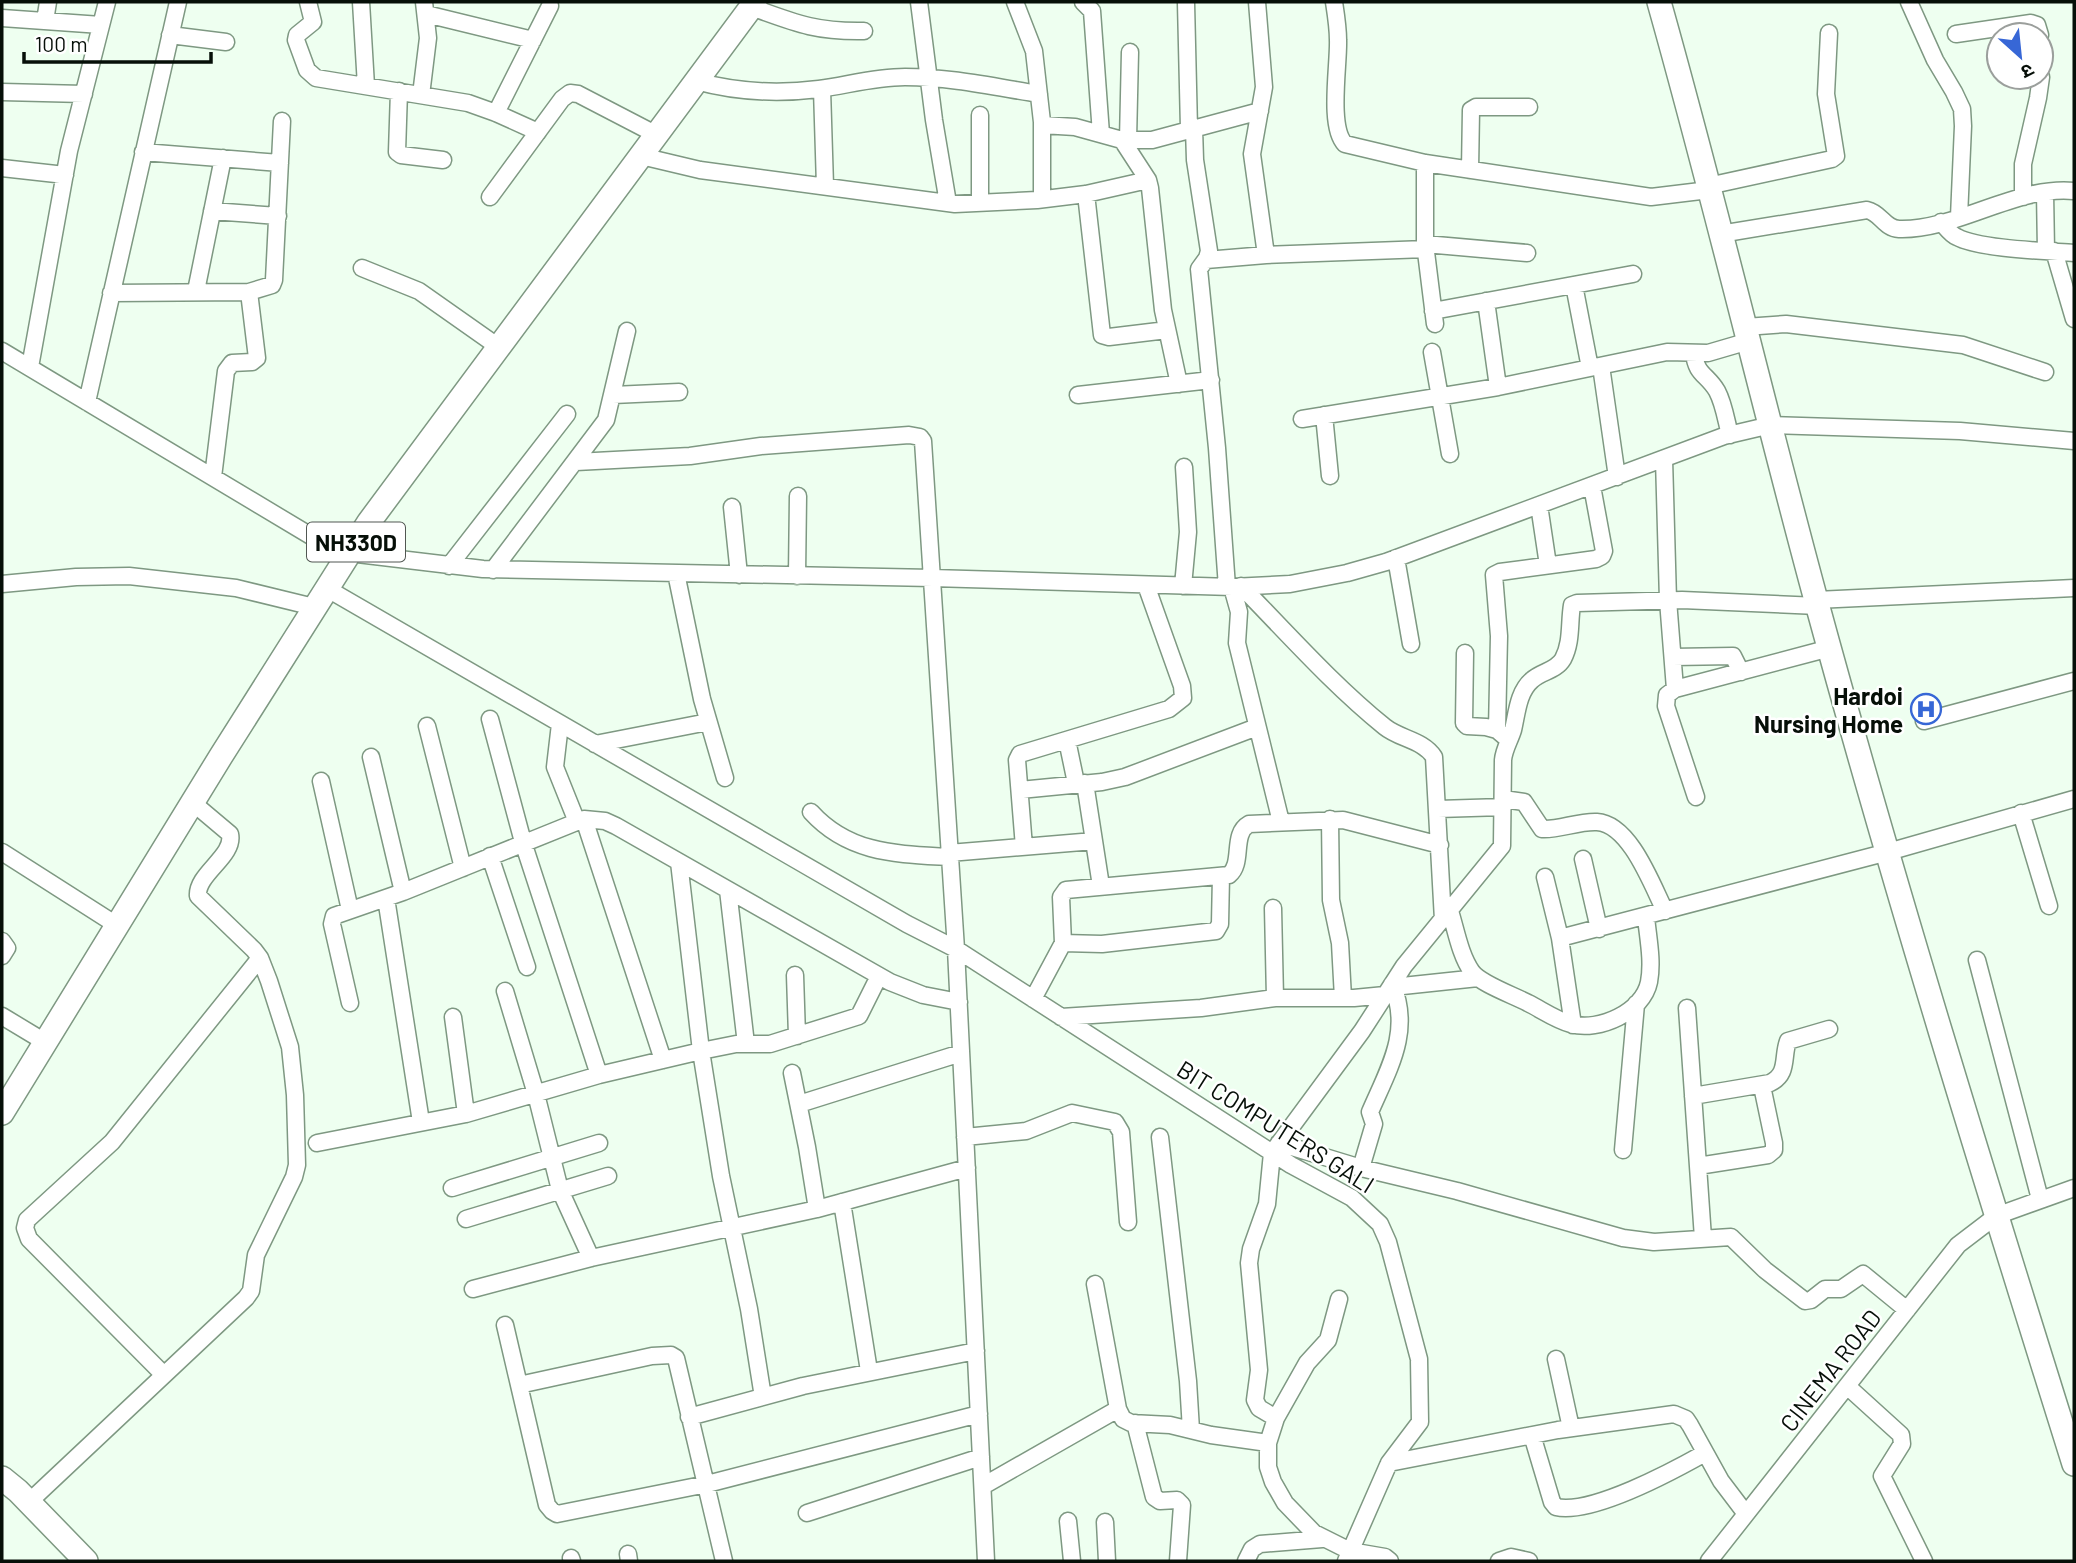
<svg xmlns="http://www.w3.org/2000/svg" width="2076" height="1563" font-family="Barlow,'Noto Sans Devanagari',sans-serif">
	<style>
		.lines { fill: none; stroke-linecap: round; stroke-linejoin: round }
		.minor-casing { stroke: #7e9882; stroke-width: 19 }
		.highway-casing { stroke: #7e9882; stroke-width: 26 }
		.minor { stroke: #fff; stroke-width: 16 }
		.highway { stroke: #fff; stroke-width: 23 }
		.labels { text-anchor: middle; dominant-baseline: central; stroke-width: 5; stroke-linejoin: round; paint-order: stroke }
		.shield { fill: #fff; stroke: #515752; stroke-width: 2 }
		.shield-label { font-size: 23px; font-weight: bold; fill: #060f08 }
		.poi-label { font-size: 24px; font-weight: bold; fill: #060f08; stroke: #fff; text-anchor: end }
		.street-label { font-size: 24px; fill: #060f08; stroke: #fff }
	</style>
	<rect width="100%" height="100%" fill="#eefff0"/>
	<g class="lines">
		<g class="minor-casing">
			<path id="minor" d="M308 2 313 22 297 35 296 40 307 70 316 78 468 103 496 113 538 132
				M361 2 366 86
				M919 2 934 120 948 203
				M1015 2 1034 51 1042 122V199
				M1083 2 1092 11 1101 134
				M1257 2 1264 87 1252 154 1266 255
				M1334 2C1336 15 1338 27 1338 40 1339 64 1328 127 1345 144L1425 163 1651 197 1709 190
				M1909 2 1935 60 1954 92 1962 109 1963 126 1959 217
				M1186 3 1189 129
				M751 7C795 23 816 32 864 31
				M426 14 533 40
				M2 18 101 25
				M45 21 48 2
				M1956 34 2031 23 2037 25 2040 35
				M170 35 226 42
				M696 81C736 92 778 94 819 89 848 85 875 77 905 77 950 77 995 87 1039 94
				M822 89 825 186
				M399 91 397 152 401 155 443 160
				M2 92 84 94
				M421 95 428 38 424 2
				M496 113 550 6
				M980 115V202
				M1042 125 1075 127 1122 140H1152L1260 111
				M1194 128 1195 160 1209 251 1207 258 1199 269 1217 448 1227 587
				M1122 140 1148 180 1150 188 1163 310 1179 384
				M1128 140 1130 52
				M143 152 280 163
				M641 156 700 170 955 204 1037 200 1086 194 1148 180
				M1425 163V244L1435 324
				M2 168 65 175
				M1470 170 1471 110 1476 107H1529
				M1708 186 1832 159 1836 156 1826 94 1829 33
				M2045 192 2046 251
				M1086 194 1102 335 1109 337 1167 330
				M490 197 562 99 570 93 578 94 657 135
				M2023 197V164L2038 98 2041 77
				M212 211 278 216
				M1941 222C1946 227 1950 234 1957 237 1979 249 2047 251 2074 253
				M1720 234 1867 210C1881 213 1884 228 1899 229 1955 231 2017 185 2074 191
				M1425 244 1527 253
				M2054 251 2074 319
				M1206 260 1266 255 1426 249
				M362 268 419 291 500 348
				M1574 285 1590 368
				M196 291 223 158
				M111 293 249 292 272 285 274 280 282 121
				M1486 301 1498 387
				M1433 311 1633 274
				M1745 327 1786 324 1963 345 2045 372
				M2 351 346 557
				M1432 352 1450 454
				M1694 353C1696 375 1707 374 1717 391 1724 404 1726 420 1730 435
				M1601 366 1617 477
				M30 367 69 151 107 2
				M613 395 679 392
				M1078 395 1211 380
				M87 402 178 2
				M1324 415 1330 476
				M1302 419 1498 387 1667 352 1708 353 1749 341
				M1664 459 1668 600 1675 689
				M576 462 690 456 761 446 909 435 920 437 923 441 956 949 986 1561
				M213 477 226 371 232 363 252 362 257 358 249 292
				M1539 505 1548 565
				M732 507 739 575
				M349 553 483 569 932 578 1232 587 1290 584 1347 573 1386 562 1724 436 1771 425 1960 431 2074 441
				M1396 558 1411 644
				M449 566 567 414
				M493 570 606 420 627 331
				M676 573 702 699 725 778
				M797 576 798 496
				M2 584 76 577 129 576 236 588 314 607
				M1183 586 1188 532 1184 467
				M1241 586C1288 634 1333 685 1385 727 1400 739 1423 740 1434 757L1443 920
				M1232 587 1239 612 1237 643 1281 822
				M326 588 907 924 956 949 1291 1165 1352 1198 1380 1224 1388 1242 1419 1359 1420 1422 1389 1463 1346 1561
				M1816 600 2074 588
				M1465 653 1464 723 1467 726 1486 727 1497 730 1504 736
				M1673 657 1733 656 1741 672
				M490 719 523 842 599 1075
				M1924 721 2074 681
				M560 724 555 767 577 822
				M427 726 463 868
				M1497 730 1499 636 1494 575 1500 572 1596 559 1602 556 1604 551 1592 486
				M1067 740 1076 783
				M595 744 708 722
				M371 757 403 892
				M321 781 350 910
				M1085 783 1101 886
				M1020 790 1102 782 1125 777 1257 727
				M1696 797 1666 706 1667 695 1675 689 1830 648
				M1503 799 1524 802 1542 829C1560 830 1578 821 1597 822 1630 824 1652 885 1665 911
				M1438 809 1503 807
				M811 812C849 854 897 854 949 857
				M2021 813 2049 906
				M584 819 663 1060
				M1330 819 1331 900 1340 943 1343 998
				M1024 847 1017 760 1020 754 1169 709 1183 698 1182 686 1146 585
				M2 852 118 926
				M949 853 1094 841
				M490 856 527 967
				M1583 859 1599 929
				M679 862 701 1051 721 1176 749 1309 763 1397
				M1545 877 1560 938 1573 1025
				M728 890 746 1044
				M386 898 421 1122
				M1273 908 1275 998
				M1450 911C1456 930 1460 955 1472 972 1481 984 1513 995 1528 1003 1542 1010 1556 1020 1571 1024 1599 1032 1643 1012 1649 982 1653 961 1648 938 1646 917
				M1560 938 1888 852 2074 799
				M2 941 7 948 2 956
				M1063 943 1102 944 1216 931 1220 924 1221 876
				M1977 960 2040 1199
				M795 975 797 1036
				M1393 987 1478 978
				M505 991 536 1094 560 1190 591 1258
				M1033 999 1063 943 1061 897 1066 890 1229 875C1244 863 1231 834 1249 824L1343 820 1440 845
				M350 1003 332 924 334 916 403 892 584 819 605 821 616 826 890 982 923 995 959 1002
				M1687 1008 1703 1238
				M2 1016 45 1042
				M453 1017 466 1114
				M1061 1017 1201 1008 1275 998H1354L1385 995
				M792 1073 807 1147 817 1209
				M1693 1096 1770 1083C1789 1074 1782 1057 1788 1041L1829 1029
				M799 1104 961 1053
				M965 1137 1026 1131 1072 1113 1115 1122 1121 1132 1128 1222
				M1160 1137 1188 1381 1191 1430
				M317 1143 466 1114 599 1075 701 1051 736 1044H770L859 1016 879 976
				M1279 1143 1361 1168 1457 1191 1623 1238 1654 1242 1731 1237 1765 1270 1805 1301 1811 1300 1825 1289H1841L1863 1274 1907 1310
				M1623 1150 1636 1004
				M1698 1166 1768 1155 1774 1150V1143L1762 1086
				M1361 1168 1374 1124 1370 1112C1389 1068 1412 1031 1392 984
				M452 1188 599 1143
				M842 1202 869 1371
				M466 1219 608 1176
				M1095 1284 1118 1409 1123 1419 1131 1423 1170 1425 1211 1435 1268 1443
				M473 1289 591 1258 817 1209 967 1168
				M1339 1299 1328 1340 1307 1363 1276 1418 1268 1443V1467L1273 1482 1285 1503 1314 1533 1350 1551 1385 1557 1390 1561
				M505 1325 547 1505 552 1511 557 1514 707 1484 979 1414
				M1556 1359 1571 1428
				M164 1375 29 1239 25 1228 27 1220 112 1142 260 958
				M519 1385 652 1356 671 1355 676 1358 724 1561
				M1847 1386 1901 1435 1902 1444 1882 1476 1924 1561
				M689 1417 803 1386 976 1351
				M1276 1418 1259 1408 1255 1400 1259 1370 1249 1263 1251 1249 1267 1204 1272 1153 1362 1031 1404 966 1502 846 1503 760C1504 749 1510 740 1513 730 1517 713 1518 692 1532 680 1542 671 1556 671 1563 659 1572 642 1569 623 1572 605L1577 603 1682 600 1818 606
				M1135 1423 1154 1497 1160 1501 1177 1500 1182 1505 1178 1561
				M1532 1435 1552 1502 1556 1507C1591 1515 1673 1471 1705 1453
				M1389 1463 1558 1430 1674 1414 1686 1419 1690 1425 1721 1481 1746 1514
				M983 1486 1118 1409
				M29 1502 246 1298 251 1291 256 1255 294 1177 297 1165 295 1095 290 1047 269 981 260 958 254 950 198 896C196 874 235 856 230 834L192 802
				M807 1513 981 1457
				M1068 1521 1072 1561
				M1105 1522 1107 1561
				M628 1554 629 1561
				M571 1558 572 1561
				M1246 1561 1252 1549 1260 1544 1322 1539
				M1499 1561 1511 1557 1529 1561
				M1709 1561 1958 1245 1996 1216 2074 1188"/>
		</g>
		<g class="highway-casing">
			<path id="highway" d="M1659 2C1715 200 1762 401 1816 600 1895 890 1984 1177 2074 1464
				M2 1113 221 756 369 522 755 2
				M2 1478 18 1491 86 1561"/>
		</g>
		<use href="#minor" class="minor"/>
		<use href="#highway" class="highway"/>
	</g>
	<defs>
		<g id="hospital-ring" transform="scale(1.575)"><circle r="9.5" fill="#fff" stroke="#3767d6" stroke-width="1.5"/><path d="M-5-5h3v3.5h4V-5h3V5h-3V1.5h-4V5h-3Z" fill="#3767d6"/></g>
	</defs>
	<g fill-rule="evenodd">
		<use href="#hospital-ring" x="1926" y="709"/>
	</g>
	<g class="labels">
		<rect class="shield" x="307" y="522.5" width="98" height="39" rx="5"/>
		<g class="shield-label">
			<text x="356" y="542">NH330D</text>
		</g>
		<g class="poi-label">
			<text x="1903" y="695">Hardoi<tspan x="1903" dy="28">Nursing Home</tspan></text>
		</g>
		<g class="street-label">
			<text transform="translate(1276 1126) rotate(32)">BIT COMPUTERS GALI</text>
			<text transform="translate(1830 1370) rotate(-52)">CINEMA ROAD</text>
		</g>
	</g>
	<rect width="2076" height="1563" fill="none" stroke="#060f08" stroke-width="7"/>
	<g transform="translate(2020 56) rotate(153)"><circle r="33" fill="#ffffff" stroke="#9b9f9c" stroke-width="2"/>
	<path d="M0-5L12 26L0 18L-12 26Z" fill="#3767d6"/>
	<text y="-10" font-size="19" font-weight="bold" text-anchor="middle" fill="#060f08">उ</text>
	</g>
	<path d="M24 52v10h187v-10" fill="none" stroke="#060f08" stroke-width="3.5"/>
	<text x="35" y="52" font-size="21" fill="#060f08" stroke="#ffffff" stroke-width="5" paint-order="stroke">100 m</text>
</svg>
